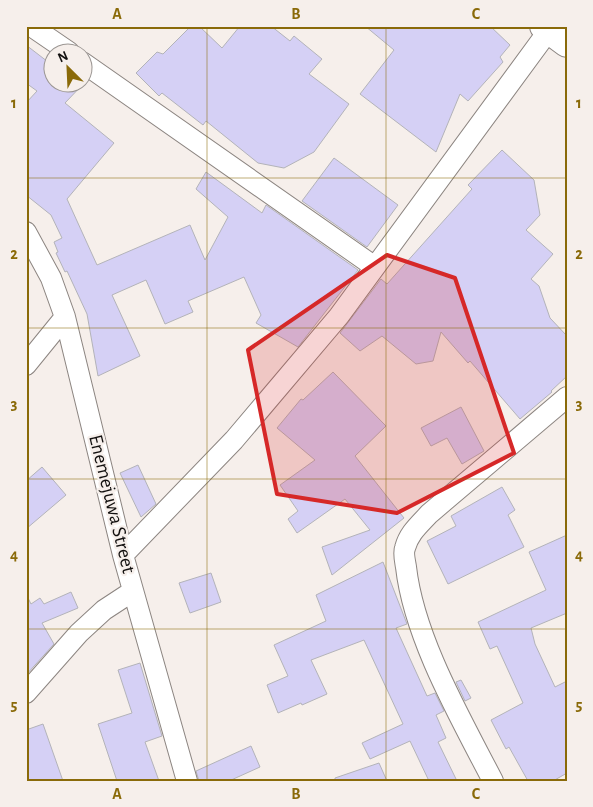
<svg xmlns="http://www.w3.org/2000/svg" width="593" height="807" font-family="'Alegreya Sans',sans-serif">
	<style>
		.building { fill: #d5d0f5; stroke: #b3b3b9 }
		.lines { fill: none; stroke-linecap: round; stroke-linejoin: round }
		.street-casing { stroke: #8c8581; stroke-width: 22 }
		.secondary-casing { stroke: #8c8581; stroke-width: 30 }
		.street { stroke: #fff; stroke-width: 20 }
		.secondary { stroke: #fff; stroke-width: 28 }
		.marked { fill: #d62828; fill-opacity: 0.2; stroke: #d62828; stroke-width: 4; stroke-linejoin: round }
		.grid { fill: none; stroke: #8a6a09; stroke-width: 1; stroke-opacity: 0.55 }
		.labels { text-anchor: middle; dominant-baseline: central; stroke-width: 4.5; stroke-linejoin: round; paint-order: stroke }
		.street-label { font-size: 20px; fill: #12100f; stroke: #f6efeb }
		.neatline { fill: none; stroke: #8a6a09; stroke-width: 2 }
		.grid-label { font-size: 16px; text-anchor: middle; font-weight: bold; fill: #8a6a09 }
	</style>
	<rect width="100%" height="100%" fill="#f6efeb"/>
	<path class="building" d="M191 26H199L222 48 240 26H271L290 41 294 36 322 59 309 74 349 104 314 152 284 168 258 163 206 121 203 125 162 93 159 96 136 73 157 52 163 54Z
		M365 26H490L510 45 500 57 503 62 468 101 460 94 436 152 360 94 394 50Z
		M26 45 52 65V82H85L65 103 114 143 67 199 97 265 190 225 205 260 228 217 196 189 206 172 262 213 266 205 358 270 298 347 256 323 261 315 244 277 188 301 193 312 165 324 146 280 112 295 140 356 98 376 87 314 67 271 65 272 56 253 58 252 54 242 62 238 51 215 26 195V103L37 91 26 83Z
		M502 150 534 180 540 215 526 230 553 254 531 279 539 286 550 318 567 336V376L551 391 552 392 520 419 470 361 468 363 441 332 433 361 416 364 382 336 360 351 340 333 381 279 387 284 472 189 468 185Z
		M334 158 398 205 367 247 302 201Z
		M333 372 386 426 355 456 404 518 332 575 322 547 370 530 345 499 297 533 288 519 298 511 280 485 315 460 277 428 301 399 303 400Z
		M461 407 484 451 462 464 447 438 431 446 421 428Z
		M138 465 156 504 141 517 120 473Z
		M42 467 66 495 26 529V481Z
		M502 487 515 510 508 515 524 547 448 584 427 541 456 526 451 516Z
		M567 535V613L531 628 535 644 555 687 567 681V773L553 781H528L509 747 506 749 491 720 523 703 497 646 490 649 478 622 546 590 529 552Z
		M383 562 407 624 396 628 427 696 435 693 444 711 436 715 446 738 438 742 457 781H429L410 741 370 759 362 743 403 724 364 640 311 660 327 694 302 705 301 703 278 713 267 685 288 676 274 645 326 621 316 595Z
		M211 573 221 602 190 613 179 583Z
		M71 592 78 608 42 623 54 644 26 675V594L31 604 40 598 44 604Z
		M140 663 162 736 145 742 159 781H117L98 724 132 713 118 670Z
		M461 680 471 698 465 701 456 682Z
		M43 724 63 781H26V730Z
		M251 746 260 767 229 781H199L196 771Z
		M379 763 387 781H335V778Z"/>
	<g class="lines">
		<g class="street-casing">
			<path id="street" d="M31 26 69 52
				M82 62 375 267
				M26 232 51 278 65 317 123 555 187 781
				M26 365 65 317
				M123 555 234 440 339 316 549 30
				M26 693 79 633 104 610 133 591
				M493 781C460 717 414 638 406 567 405 561 403 553 405 548 409 533 419 525 429 514L567 397"/>
		</g>
		<g class="secondary-casing">
			<path id="secondary" d="M544 26 567 43"/>
		</g>
		<use href="#street" class="street"/>
		<use href="#secondary" class="secondary"/>
	</g>
	<path class="marked" d="M387 255 455 278 514 453 397 513 277 494 248 350Z"/>
	<path class="grid" d="M207 26V781M386 26V781M26 178H567M26 328H567M26 479H567M26 629H567"/>
	<g class="labels">
		<g class="street-label">
			<text transform="translate(112 504) rotate(76)">Enemejuwa Street</text>
		</g>
	</g>
	<rect width="593" height="807" fill="none" stroke="#f6efeb" stroke-width="55"/>
	<g transform="translate(68 68) rotate(336)"><circle r="24" fill="#f6efeb" stroke="#9b9693"/>
	<path d="M0-4L9 19L0 12L-9 19Z" fill="#8a6a09"/>
	<text y="-8" font-size="14" font-weight="bold" text-anchor="middle" fill="#12100f">N</text>
	</g>
	<rect x="28" y="28" width="538" height="752" class="neatline"/>
	<g class="grid-label">
		<text x="117" y="19">A</text>
		<text x="296" y="19">B</text>
		<text x="476" y="19">C</text>
		<text x="14" y="108">1</text>
		<text x="579" y="108">1</text>
		<text x="14" y="259">2</text>
		<text x="579" y="259">2</text>
		<text x="14" y="409">3</text>
		<text x="579" y="409">3</text>
		<text x="14" y="560">4</text>
		<text x="579" y="560">4</text>
		<text x="14" y="710">5</text>
		<text x="579" y="710">5</text>
		<text x="117" y="799">A</text>
		<text x="296" y="799">B</text>
		<text x="476" y="799">C</text>
	</g>
</svg>
